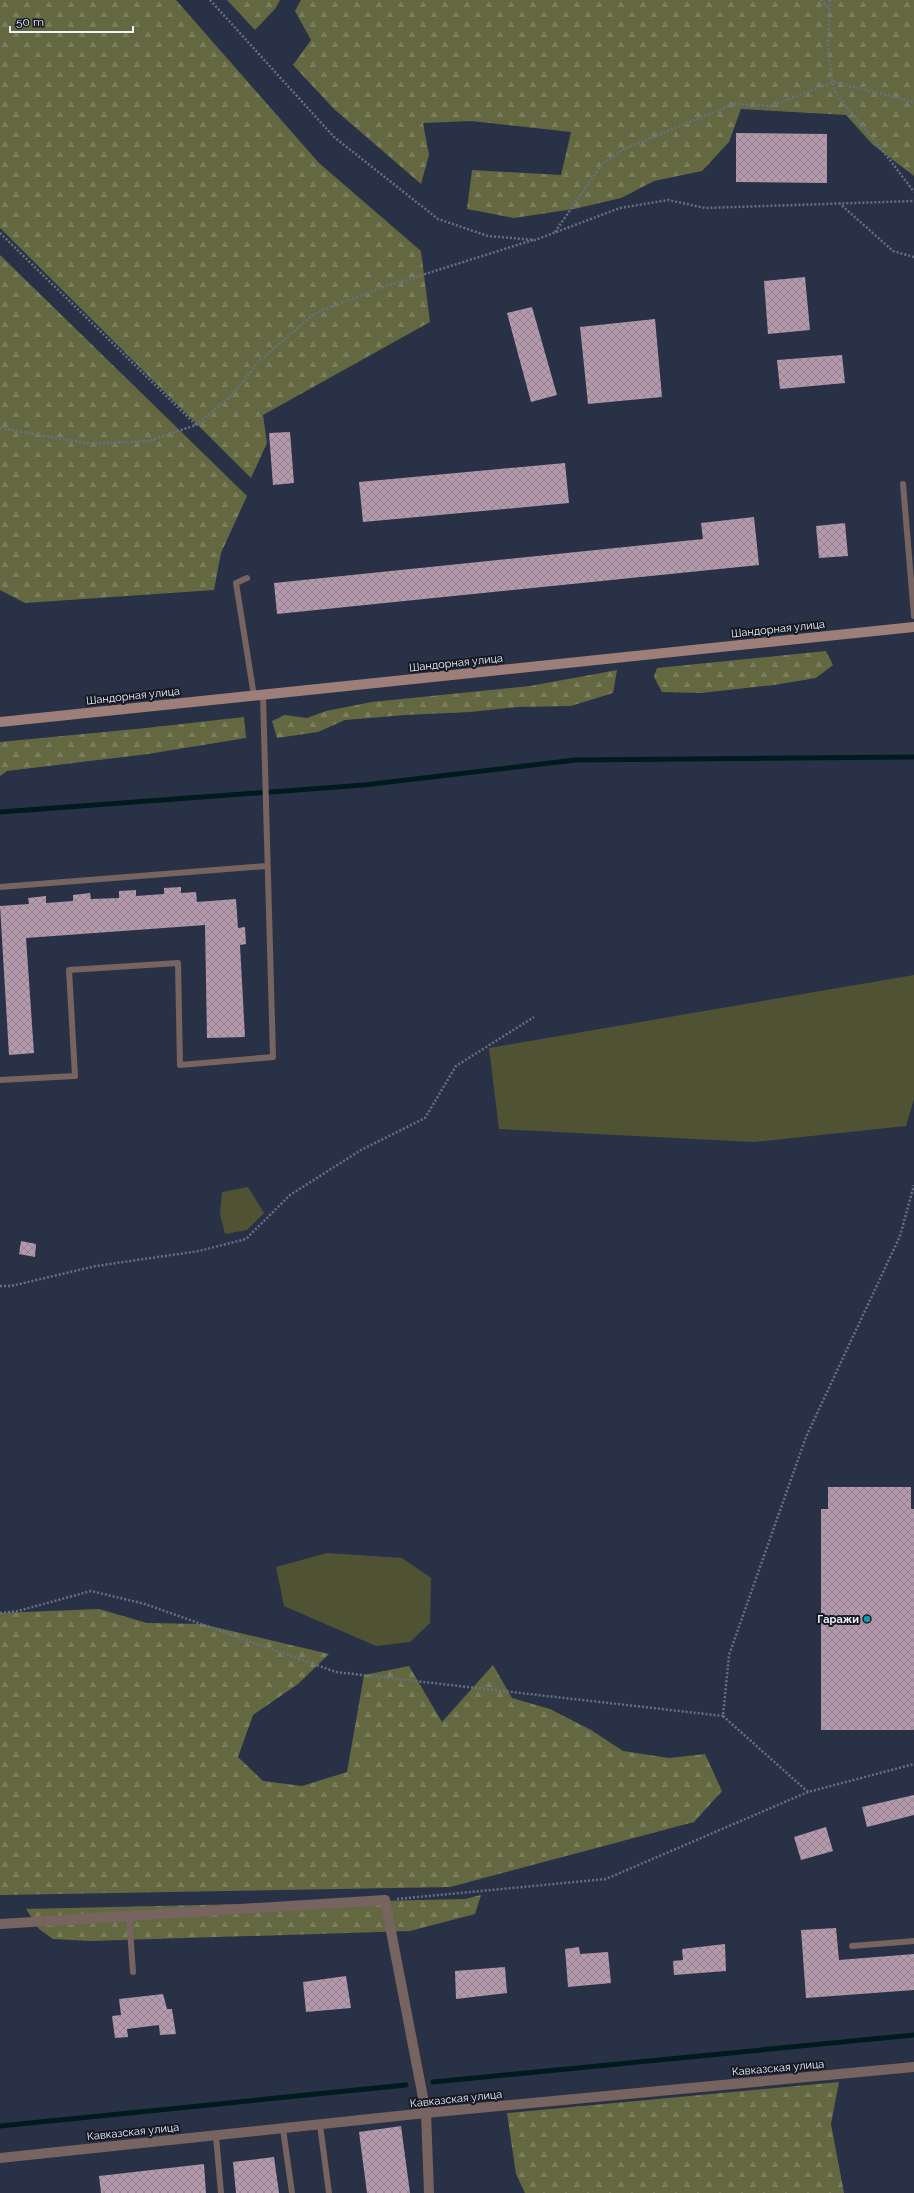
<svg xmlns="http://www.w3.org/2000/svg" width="914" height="2193" font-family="Raleway,sans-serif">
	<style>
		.grass { fill: #505333 }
		.forest { fill: url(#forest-firs) }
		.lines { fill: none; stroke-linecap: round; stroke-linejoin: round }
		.stream { stroke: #001b1d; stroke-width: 5 }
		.building { fill: url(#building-cross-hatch) }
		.path { stroke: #696f81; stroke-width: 2.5; stroke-dasharray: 2 2; stroke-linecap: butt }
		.lane { stroke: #77635f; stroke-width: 6 }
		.street { stroke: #77635f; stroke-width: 10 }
		.secondary { stroke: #9d7e78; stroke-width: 10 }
		.culture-dot { fill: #0f9aa8; stroke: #151923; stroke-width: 1.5 }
		.labels { text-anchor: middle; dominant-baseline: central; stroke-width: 4; stroke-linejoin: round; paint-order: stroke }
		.street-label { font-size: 11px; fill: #eef2fd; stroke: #151923 }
		.poi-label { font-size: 11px; font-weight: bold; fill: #eef2fd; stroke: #151923; text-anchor: end }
	</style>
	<defs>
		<pattern id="forest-firs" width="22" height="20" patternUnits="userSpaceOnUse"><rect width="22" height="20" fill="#646840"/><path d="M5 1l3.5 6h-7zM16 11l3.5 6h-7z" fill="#7a7e5c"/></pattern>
		<pattern id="building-cross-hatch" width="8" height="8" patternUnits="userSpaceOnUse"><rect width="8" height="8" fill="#b399ab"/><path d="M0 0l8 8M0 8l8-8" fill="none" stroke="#93818e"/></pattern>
	</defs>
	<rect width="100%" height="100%" fill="#293146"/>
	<path class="grass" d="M914 975V1099L906 1126 754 1142 499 1129 489 1048Z
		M248 1187 264 1213 247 1230 225 1234 220 1214 222 1192Z
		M327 1553 402 1558 431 1578 430 1623 410 1642 376 1646 284 1606 276 1567Z"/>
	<path class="forest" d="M0 0H176L319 163 421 251 430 322 263 415 267 443 251 478 0 228Z
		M227 0H280L275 9 255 30Z
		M301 0H914V176L872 144 846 115 741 109 729 142 702 171 654 181 621 198 574 209 514 218 467 209 472 170 561 175 571 132 471 121 423 123 429 155 421 184 334 109 293 65 311 40 295 11Z
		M0 255 247 496 221 553 214 590 25 603 0 590Z
		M826 651 833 665 816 678 774 685 701 693 662 692 654 677 657 668Z
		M617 670 613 693 571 706 518 707 470 712 405 715 345 720 318 732 277 738 272 721 285 715 307 718 326 711 372 702 530 686Z
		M244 717 246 738 148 754 7 771 0 776V742L146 728Z
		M99 1609 147 1623 202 1624 329 1654 298 1684 253 1715 238 1757 263 1781 302 1786 347 1772 364 1675 409 1666 442 1722 493 1665 512 1698 550 1709 591 1730 623 1751 669 1758 705 1754 722 1791 694 1822 450 1887 0 1895V1613Z
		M481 1895 475 1914 410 1931 91 1941 53 1939 39 1929 26 1909 465 1899Z
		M839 2082 831 2124 844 2193H525L516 2174 507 2113Z"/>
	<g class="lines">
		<path class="stream" d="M0 812 364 785 575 760 914 757
			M433 2082 914 2035
			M0 2126 406 2085"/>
	</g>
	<path class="building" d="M736 133 827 134V183L736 182Z
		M805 277 810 330 768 334 764 281Z
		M532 307 557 395 531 402 507 313Z
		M655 319 662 397 588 404 580 327Z
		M842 355 845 383 780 389 777 360Z
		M290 432 294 483 273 485 269 433Z
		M565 463 569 503 363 522 359 482Z
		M754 517 759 565 277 614 274 583 703 539 701 523Z
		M845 523 848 556 819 558 816 526Z
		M181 887V893L196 892 197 902 236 899 238 928 245 927 246 944 240 945 245 1037 207 1038 205 925 26 938 34 1053 9 1055 0 906 29 904 28 898 46 896V903L73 901V895L90 893 91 899 119 898V891L136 890V896L164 894V888Z
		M21 1241 36 1244 35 1257 19 1254Z
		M828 1487H911V1509H914V1730H821V1509H828Z
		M914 1795V1815L867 1827 862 1807Z
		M826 1827 833 1851 801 1860 794 1837Z
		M836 1928 839 1960 914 1954V1990L806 1998 801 1930Z
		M725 1944 726 1971 674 1975 673 1961 683 1960 682 1949Z
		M579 1947 580 1954 608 1952 611 1983 568 1987 565 1949Z
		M505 1967 507 1993 456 1999 455 1971Z
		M346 1976 351 2008 306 2012 303 1982Z
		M163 1994 167 2009H172L176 2034 160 2035 159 2025 127 2029 128 2037 115 2038 112 2016 121 2015 119 1999Z
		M401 2126 410 2193H367L359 2132Z
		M274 2157 279 2193H236L233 2162Z
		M204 2164 206 2193H101L99 2176Z"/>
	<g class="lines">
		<path class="path" d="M210 0 334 137 438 219 488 236 535 240 620 208 668 200 705 208 914 201
			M821 0 829 8
			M830 0 828 51 834 91 890 160 914 192
			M839 203 893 251 914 257
			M555 232 602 164 626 148 734 104 771 106 833 82 914 102
			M0 233 196 425
			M0 428 91 444 149 441 196 425 232 395 259 361 315 313 384 287 533 240
			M0 1286H11L96 1266 199 1251 246 1239 290 1195 361 1150 425 1118 456 1066 534 1017
			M0 1613 18 1611 91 1591 145 1604 336 1672 723 1716
			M808 1792 723 1716 729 1655 806 1437 900 1236 914 1185
			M397 1899 606 1879 808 1792 914 1764"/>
		<path class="lane" d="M903 484 914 616
			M247 578 236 583 254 696
			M0 887 267 866
			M0 1080 75 1076 69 970 178 963 180 1065 273 1057 263 695
			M129 1916 133 1972
			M852 1946 914 1941
			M320 2125 329 2193
			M283 2129 292 2193
			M216 2136 221 2193"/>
		<path class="street" d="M0 1924 385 1900 426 2113 429 2193
			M0 2158 426 2113 914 2067"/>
		<path class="secondary" d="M0 722 914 627"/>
	</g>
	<circle class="culture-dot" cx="867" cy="1619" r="4"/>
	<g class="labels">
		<g class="street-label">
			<text transform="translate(778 629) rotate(-6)">Шандорная улица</text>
			<text transform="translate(456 663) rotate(-6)">Шандорная улица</text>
			<text transform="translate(133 696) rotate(-6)">Шандорная улица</text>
			<text transform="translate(778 2068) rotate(-5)">Кавказская улица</text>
			<text transform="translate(456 2099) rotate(-6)">Кавказская улица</text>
			<text transform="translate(133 2132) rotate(-6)">Кавказская улица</text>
		</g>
		<g class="poi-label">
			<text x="859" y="1619">Гаражи</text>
		</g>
	</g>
	<path d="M10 26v6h123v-6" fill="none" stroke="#eef2fd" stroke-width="2"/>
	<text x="16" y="26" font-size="12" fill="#eef2fd" stroke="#151923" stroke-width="3" paint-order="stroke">50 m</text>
</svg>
